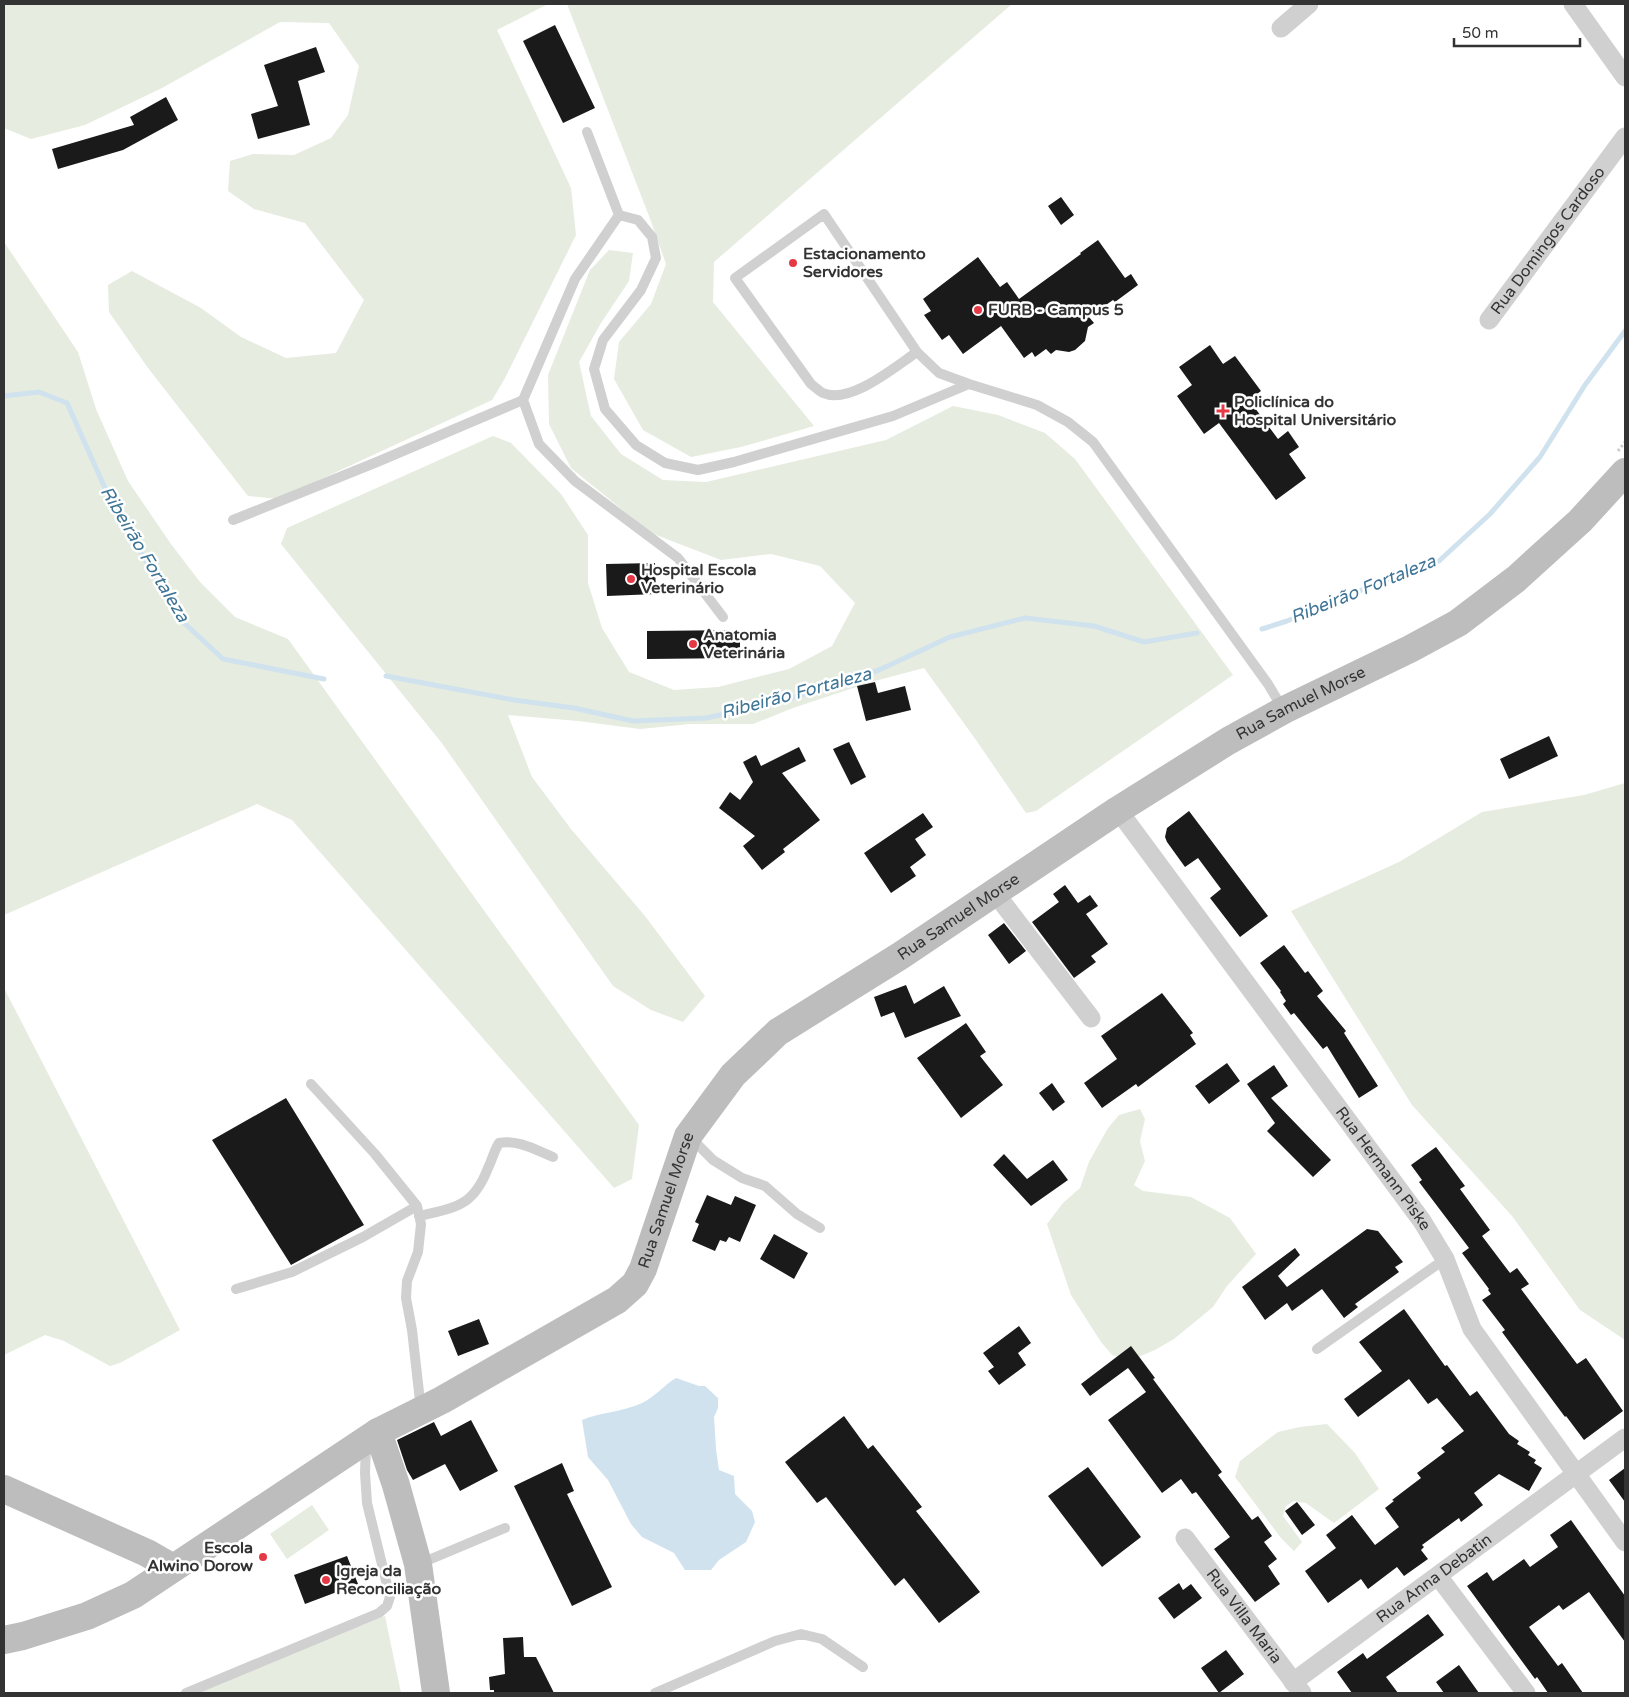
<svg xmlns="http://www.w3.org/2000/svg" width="1629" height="1697" font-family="'Varela Round',sans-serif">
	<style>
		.green { fill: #e6ecdf }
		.water { fill: #cfe2ee }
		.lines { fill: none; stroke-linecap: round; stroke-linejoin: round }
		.stream { stroke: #cfe2ee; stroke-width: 5 }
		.building { fill: #1a1a1a }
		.path { stroke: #cdcdcd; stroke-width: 3; stroke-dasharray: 2.5 2.5; stroke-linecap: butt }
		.lane { stroke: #d0d0d0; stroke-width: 10 }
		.street { stroke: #d0d0d0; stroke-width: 19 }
		.secondary { stroke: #bdbdbd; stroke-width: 28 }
		.poi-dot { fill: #e63946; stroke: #fff; stroke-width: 2 }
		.labels { text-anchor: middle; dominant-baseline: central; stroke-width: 5; stroke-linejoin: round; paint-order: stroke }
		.street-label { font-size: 16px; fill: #333; stroke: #fff }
		.poi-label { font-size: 16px; font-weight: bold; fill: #333; stroke: #fff; text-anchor: start }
		.water-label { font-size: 18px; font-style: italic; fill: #3f7597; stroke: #fff }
	</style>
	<rect width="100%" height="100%" fill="#fff"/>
	<path class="green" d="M4 4H548L497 30 571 188 576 235 504 380 492 400 278 499 248 496 148 368 109 312 108 285 132 271 201 308 241 337 286 358 336 353 364 300 305 223 254 209 228 191 230 161 253 154 294 155 331 138 348 115 359 66 329 23 280 22 162 88 85 125 31 139 4 128Z
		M567 4H1012L714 262 713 302 814 426 741 447 691 457 643 430 614 379 619 342 651 304 666 264 649 216Z
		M4 242 78 352 96 409 128 481 171 544 200 582 235 617 288 639 639 1125 632 1179 614 1188 292 820 257 804 4 915Z
		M609 250 633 253 629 281 601 323 579 362 591 416 621 454 663 480 706 482 886 440 953 406 998 415 1045 433 1075 459 1233 675 1036 811 1026 813 976 740 924 668 871 682 793 708 753 724H690L640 729 578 721 508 715 532 777 571 829 645 916 705 996 683 1022 651 1010 613 986 441 742 281 544 287 528 493 436 511 443 561 494 588 535V583L602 628 629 672 674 690 718 687 789 669 832 646 855 603 820 566 771 554 721 560 651 533 571 468 549 424 548 375 590 270Z
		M1625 783V1340L1580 1310 1512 1216 1412 1105 1291 911 1399 862 1482 812 1584 795Z
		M4 988 180 1330 120 1363 110 1366 64 1341 45 1335 4 1355Z
		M1140 1109 1145 1119 1140 1141 1145 1161 1134 1185 1143 1191 1191 1197 1230 1218 1256 1254 1227 1286 1213 1307 1174 1339 1155 1350 1131 1360 1112 1355 1101 1342 1071 1295 1047 1224 1063 1203 1080 1188 1089 1162 1108 1128 1119 1115Z
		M1327 1424 1355 1453 1379 1489 1334 1523 1306 1503 1294 1501 1286 1506 1283 1516 1302 1542 1294 1551 1281 1538 1235 1477 1240 1461 1278 1432 1300 1427Z
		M312 1505 329 1530 287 1559 270 1534Z
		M385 1616 401 1693H195Z"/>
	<path class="water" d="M676 1378 699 1386H705L718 1398V1408L714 1417 716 1449 719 1470 734 1476 735 1494 752 1511 755 1522 746 1542 719 1560 711 1570H685L674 1553 642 1537 631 1524 608 1480 588 1457 582 1420C601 1412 623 1412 642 1403 655 1397 664 1385 676 1378Z"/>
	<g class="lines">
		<path class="stream" d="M4 396 39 392 67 403 113 506 182 621 223 659 324 679
			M1262 629 1287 621 1369 587 1439 561 1490 514 1540 457 1585 385 1625 331
			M386 676 514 700 574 708 633 721 706 718 779 702 879 670 950 637 1025 618 1094 626 1144 642 1197 633"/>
	</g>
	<path class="building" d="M555 25 595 108 563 123 523 41Z
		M316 47 325 72 298 81 310 125 258 139 251 114 278 106 264 65Z
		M166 97 178 120 123 150 58 169 52 149 134 125 130 117Z
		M1061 197 1074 215 1061 225 1048 206Z
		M1098 240 1125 278 1131 274 1138 285 1115 302 1113 300 1089 317 1094 323 1088 327 1085 341 1075 350 1069 352 1056 350 1051 354 1046 349 1035 357 1032 352 1024 358 1001 326 963 354 949 335 942 340 924 315 931 311 923 299 978 257 1000 287 1007 282 1019 299 1081 254 1080 253Z
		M1210 345 1223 364 1235 356 1261 391 1249 400 1278 439 1288 431 1299 447 1289 454 1306 478 1276 500 1219 423 1204 434 1177 396 1192 385 1179 367Z
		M655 563 656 594 607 596 606 564Z
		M740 630V658L647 659V631Z
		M875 682 878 693 905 686 911 710 866 721 857 686Z
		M1549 736 1558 756 1509 779 1500 759Z
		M849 742 866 777 851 785 833 749Z
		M799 747 806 761 782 773 820 820 783 849 785 852 762 870 743 846 755 836 719 808 730 792 740 800 753 782 743 762 756 755 761 766Z
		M1189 811 1268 916 1240 937 1210 898 1221 889 1198 858 1185 867 1167 842 1165 837 1167 828Z
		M923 813 933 827 915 839 926 855 910 867 916 876 891 893 864 853Z
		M1065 885 1078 903 1090 895 1098 906 1086 914 1108 944 1091 956 1096 962 1074 978 1032 922 1059 902 1053 894Z
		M1004 923 1026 951 1009 964 988 935Z
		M1284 945 1305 973 1308 971 1323 991 1317 996 1346 1031 1344 1033 1378 1086 1359 1098 1327 1046 1323 1049 1294 1013 1291 1015 1283 1004 1286 1001 1280 992 1281 991 1260 963Z
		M906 985 914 1004 944 986 961 1016 905 1038 894 1012 881 1017 874 997Z
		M1162 993 1193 1033 1190 1035 1196 1044 1138 1087 1136 1084 1102 1108 1084 1083 1117 1059 1101 1036Z
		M966 1023 986 1052 980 1056 1003 1085 961 1118 917 1058Z
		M1227 1063 1240 1081 1209 1104 1195 1086Z
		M1274 1065 1288 1086 1271 1098 1331 1160 1313 1177 1267 1131 1275 1123 1247 1084Z
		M1052 1083 1065 1102 1053 1111 1039 1093Z
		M286 1098 364 1225 291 1265 212 1140Z
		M1436 1147 1465 1186 1460 1189 1490 1230 1482 1236 1510 1273 1517 1268 1529 1284 1521 1289 1577 1364 1586 1358 1623 1411 1584 1440 1566 1416 1565 1417 1502 1332 1505 1330 1482 1300 1491 1294 1488 1290 1489 1289 1462 1253 1469 1248 1419 1182 1422 1180 1411 1165Z
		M1004 1154 1027 1179 1053 1160 1068 1180 1031 1206 993 1165Z
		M707 1195 731 1205 735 1196 756 1205 740 1242 729 1237 726 1242 720 1240 715 1251 692 1241 699 1224 695 1222Z
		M1367 1229 1378 1231 1403 1262 1395 1267 1399 1272 1355 1304 1358 1307 1344 1318 1322 1289 1292 1311 1287 1303 1265 1320 1242 1287 1295 1248 1300 1255 1278 1276 1287 1287Z
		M774 1234 808 1253 794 1279 760 1259Z
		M1404 1309 1445 1366 1447 1365 1470 1396 1477 1391 1509 1434 1519 1441 1517 1444 1530 1452 1528 1455 1536 1460 1534 1463 1542 1468 1529 1491 1499 1474 1474 1493 1483 1505 1461 1522 1459 1518 1422 1545 1424 1547 1421 1550 1428 1559 1404 1576 1397 1567 1368 1589 1361 1579 1328 1603 1305 1571 1336 1548 1326 1535 1352 1515 1375 1545 1399 1527 1385 1508 1394 1501 1392 1500 1421 1478 1417 1473 1445 1452 1441 1448 1464 1431 1437 1398 1428 1404 1409 1379 1358 1417 1344 1399 1382 1371 1359 1342Z
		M479 1319 489 1344 458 1356 448 1331Z
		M1019 1326 1031 1343 1018 1353 1026 1365 999 1385 988 1371 994 1367 983 1353Z
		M1131 1346 1155 1378 1153 1379 1222 1472 1218 1475 1252 1520 1258 1516 1272 1536 1264 1542 1277 1559 1268 1566 1280 1584 1255 1602 1214 1549 1230 1537 1196 1492 1192 1494 1181 1479 1162 1493 1108 1420 1146 1392 1128 1368 1090 1396 1081 1384Z
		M844 1416 868 1449 873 1445 922 1507 916 1511 980 1592 939 1623 904 1578 895 1586 826 1497 817 1503 785 1462Z
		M471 1420 498 1471 460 1491 445 1464 413 1480 407 1470 397 1440 434 1422 441 1436Z
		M562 1463 574 1491 567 1494 612 1587 572 1606 514 1486Z
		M1088 1467 1141 1537 1102 1567 1048 1496Z
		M1625 1468V1502L1609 1480Z
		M1297 1502 1315 1525 1302 1535 1285 1511Z
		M1571 1520 1625 1596V1642L1589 1592 1563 1610 1559 1605 1529 1627 1558 1666 1562 1663 1583 1693H1548L1537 1677 1535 1679 1467 1586 1487 1572 1493 1581 1524 1559 1530 1567 1558 1547 1550 1535Z
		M347 1556 358 1584 305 1604 294 1575Z
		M1179 1583 1183 1590 1191 1584 1202 1598 1174 1619 1158 1598Z
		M1428 1614 1444 1635 1386 1677 1398 1693H1352L1337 1672 1363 1653 1367 1659Z
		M523 1637 524 1657H536L554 1693H494V1690H490L489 1677 505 1674 503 1638Z
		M1226 1650 1244 1674 1219 1693 1201 1668Z
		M1459 1665 1479 1693H1444L1436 1682Z"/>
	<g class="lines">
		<path class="path" d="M1618 451 1625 442"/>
		<path class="lane" d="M587 132 619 215 638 220 652 237 656 258 641 290 603 340 594 369 605 409 636 445 665 463 698 470 734 462 893 416 969 384
			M619 215 575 279 523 400 539 444 575 481 678 558 723 617
			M917 352C896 366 850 405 823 393 819 391 815 387 811 384L735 278 824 214 917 352 939 373 969 384 1037 405 1068 422 1093 442 1268 684 1283 709
			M233 520 377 462 523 400
			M311 1084 375 1154 417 1206 421 1224 418 1252 407 1281 406 1298 412 1330 421 1410
			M691 1138 713 1160 742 1178 765 1186 797 1214 820 1228
			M419 1216C456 1207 473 1207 488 1168 492 1160 494 1151 499 1143 517 1139 536 1150 553 1157
			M236 1289 292 1272 363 1237 417 1206
			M1317 1349 1445 1259
			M419 1564 505 1528
			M186 1693 379 1613 387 1606 390 1597 367 1503 365 1473 366 1445
			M655 1693 775 1641 801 1634 822 1639 863 1667"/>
		<g class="street">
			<path d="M1573 4 1625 77"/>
			<path d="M1281 28 1309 4"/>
			<path id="s1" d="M1489 320 1625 137"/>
			<path id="s2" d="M1118 810 1422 1221 1445 1259 1472 1329 1625 1542"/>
			<path d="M995 893 1091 1018"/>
			<path id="s3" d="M1185 1538 1302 1693"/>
			<path d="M1438 1576 1526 1693"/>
			<path id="s4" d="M1293 1682 1625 1438"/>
		</g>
		<g class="secondary">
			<path d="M378 1432 396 1485 418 1564 436 1693"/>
			<path d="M4 1489 147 1553 173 1568"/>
			<path id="s5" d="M4 1640 23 1636 87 1616 133 1595 378 1432 442 1400 617 1300 635 1284 643 1269 688 1136 733 1075 778 1032 900 956 1118 810 1228 741 1284 710 1410 649 1458 623 1516 579 1580 521 1625 472"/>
		</g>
	</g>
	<g class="poi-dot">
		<circle cx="793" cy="263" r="5"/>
		<circle cx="978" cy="310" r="5"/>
		<path d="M1220.5 403.5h5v5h5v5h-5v5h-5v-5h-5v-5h5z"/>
		<circle cx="631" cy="579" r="5"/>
		<circle cx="693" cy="644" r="5"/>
		<circle cx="263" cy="1557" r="5"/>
		<circle cx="326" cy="1580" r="5"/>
	</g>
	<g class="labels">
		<g class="street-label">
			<text stroke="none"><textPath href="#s1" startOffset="99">Rua Domingos Cardoso</textPath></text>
			<text stroke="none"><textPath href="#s5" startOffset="1642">Rua Samuel Morse</textPath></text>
			<text stroke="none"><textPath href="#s5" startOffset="1238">Rua Samuel Morse</textPath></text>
			<text stroke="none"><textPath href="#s2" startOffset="446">Rua Hermann Piske</textPath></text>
			<text stroke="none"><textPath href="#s5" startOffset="818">Rua Samuel Morse</textPath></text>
			<text stroke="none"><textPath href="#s4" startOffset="175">Rua Anna Debatin</textPath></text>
			<text stroke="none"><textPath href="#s3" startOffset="98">Rua Villa Maria</textPath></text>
		</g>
		<g class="poi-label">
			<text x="803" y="254">Estacionamento<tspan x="803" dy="18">Servidores</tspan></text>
			<text x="988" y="310">FURB - Campus 5</text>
			<text x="1234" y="402">Policlínica do<tspan x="1234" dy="18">Hospital Universitário</tspan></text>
			<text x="641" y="570">Hospital Escola<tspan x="641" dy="18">Veterinário</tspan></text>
			<text x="703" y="635">Anatomia<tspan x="703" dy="18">Veterinária</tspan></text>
			<text x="253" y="1548" text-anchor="end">Escola<tspan x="253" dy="18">Alwino Dorow</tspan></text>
			<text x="336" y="1571">Igreja da<tspan x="336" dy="18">Reconciliação</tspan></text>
		</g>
		<g class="water-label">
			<text transform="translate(145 554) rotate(59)">Ribeirão Fortaleza</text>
			<text transform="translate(1363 589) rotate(-22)">Ribeirão Fortaleza</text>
			<text transform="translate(796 693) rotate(-15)">Ribeirão Fortaleza</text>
		</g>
	</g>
	<rect width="1629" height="1697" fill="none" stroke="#333333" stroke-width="10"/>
	<path d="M1454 38v8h126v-8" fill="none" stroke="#333333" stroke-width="2.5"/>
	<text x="1462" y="38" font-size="15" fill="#333333" stroke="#ffffff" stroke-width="4" paint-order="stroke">50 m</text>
</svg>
